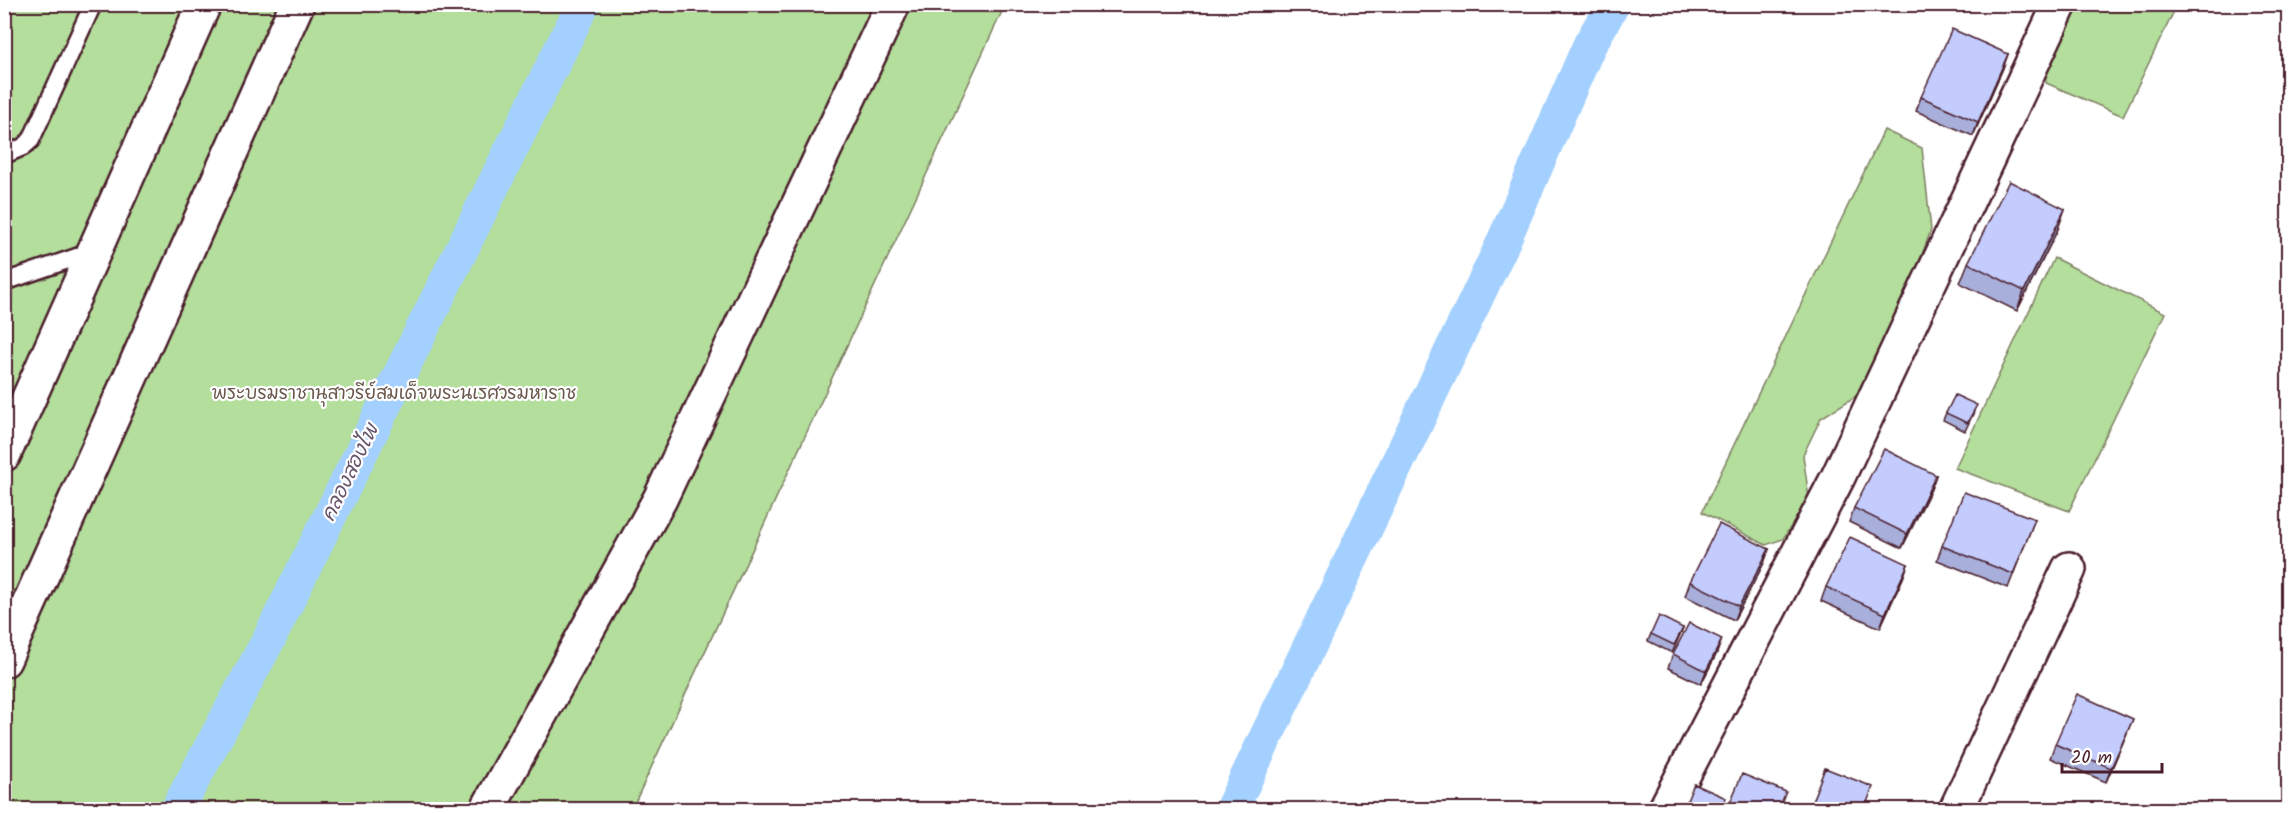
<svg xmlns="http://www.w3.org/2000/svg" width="2293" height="814" font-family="Kalam,'Playpen Sans Thai',sans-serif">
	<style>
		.green { fill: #b3de9b; stroke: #7e7e63; stroke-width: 1.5 }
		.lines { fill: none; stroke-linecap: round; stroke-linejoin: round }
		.canal { stroke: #a3d0fe; stroke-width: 34 }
		.lane-casing { stroke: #4a1f2b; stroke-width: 21 }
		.street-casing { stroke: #4a1f2b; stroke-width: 38 }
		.secondary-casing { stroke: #4a1f2b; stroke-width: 38 }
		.lane { stroke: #fff; stroke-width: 16 }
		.street { stroke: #fff; stroke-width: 33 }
		.secondary { stroke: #fff; stroke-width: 33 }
		.wall { fill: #a8afda; stroke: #4a1f2b; stroke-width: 1.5 }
		.shaded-wall { fill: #888fb1; stroke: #4a1f2b; stroke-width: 1.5 }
		.building { fill: #c3ccfd; stroke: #4a1f2b; stroke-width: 1.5 }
		.labels { text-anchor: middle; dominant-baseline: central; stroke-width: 4.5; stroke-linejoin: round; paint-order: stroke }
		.park-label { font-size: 18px; fill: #6a584d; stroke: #fff }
		.water-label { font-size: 20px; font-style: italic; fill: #65546a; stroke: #fff }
	</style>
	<rect width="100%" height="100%" fill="#fff"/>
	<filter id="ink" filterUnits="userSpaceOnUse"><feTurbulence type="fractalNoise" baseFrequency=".0167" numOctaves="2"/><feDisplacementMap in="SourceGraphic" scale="12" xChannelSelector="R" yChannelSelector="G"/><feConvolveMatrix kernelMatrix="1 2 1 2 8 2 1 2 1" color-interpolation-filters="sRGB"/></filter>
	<g filter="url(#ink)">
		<path class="green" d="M5 5H1005L632 809 5 810Z
			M2077 5H2177L2123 116 2046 83 2045 71Z
			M1884 130 1922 148 1931 230 1902 309 1856 396 1821 418 1803 455 1809 498 1783 539 1766 545 1702 512Z
			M2054 258 2165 313 2069 511 1955 468Z"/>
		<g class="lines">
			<path class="canal" d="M177 810 270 637 583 4
				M1231 810 1501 247 1589 46 1613 4"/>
			<g class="lane-casing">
				<path id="lane" d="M4 155 23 147 31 140 93 4
					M4 282 94 251"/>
			</g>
			<g class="street-casing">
				<path id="street" d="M4 454 204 4
					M4 660 297 4
					M1665 810 1838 477 2060 4
					M1956 810 2069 569"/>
			</g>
			<g class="secondary-casing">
				<path id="secondary" d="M487 810 660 499 893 4"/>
			</g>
			<use href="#lane" class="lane"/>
			<use href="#street" class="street"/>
			<use href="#secondary" class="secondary"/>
		</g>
		<path class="wall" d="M2008 54 2003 68 1973 136 1916 111 1921 97Z
			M2058 229 2017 311 1960 283 1968 263Z
			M1974 412 1965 431 1943 420 1946 413Z
			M1936 475 1931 489 1902 548 1849 522 1854 508Z
			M2035 519 2008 588 1937 560 1942 546Z
			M1769 549 1764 563 1734 620 1685 596 1690 582Z
			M1908 564 1903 578 1880 628 1821 601 1826 587Z
			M1683 628 1672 653 1648 641 1651 634Z
			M1717 653 1701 684 1668 668 1673 654Z
			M2127 733 2106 782 2050 758 2055 744Z"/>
		<path class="shaded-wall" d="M2008 54 2003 68 1973 136 1978 122Z
			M2065 209 2058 229 2017 311 2024 291Z
			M1936 475 1931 489 1902 548 1907 534Z
			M1769 549 1764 563 1734 620 1739 606Z
			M1908 564 1903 578 1880 628 1885 614Z
			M1722 639 1717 653 1701 684 1706 671Z
			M2133 719 2106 782 2111 768Z"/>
		<path class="building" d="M1952 29 2008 54 1978 122 1921 97Z
			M2009 181 2065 209 2024 291 1968 263Z
			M1955 395 1977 405 1967 423 1946 413Z
			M1884 449 1936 475 1907 534 1854 508Z
			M1964 492 2035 519 2013 574 1942 546Z
			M1719 524 1769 549 1739 606 1690 582Z
			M1850 537 1908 564 1885 614 1826 587Z
			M1659 616 1683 628 1674 645 1651 634Z
			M1689 623 1722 639 1706 671 1673 654Z
			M2077 694 2133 719 2111 768 2055 744Z
			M1825 768 1873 787 1864 810H1811L1809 809Z
			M1742 774 1786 792 1778 810H1727Z
			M1694 784 1726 798 1721 810H1683Z"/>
	</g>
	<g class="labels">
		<g class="park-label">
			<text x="394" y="394">พระบรมราชานุสาวรีย์สมเด็จพระนเรศวรมหาราช</text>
		</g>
		<g class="water-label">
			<text transform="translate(351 473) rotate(-64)">คลองสองไพ</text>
		</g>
	</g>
	<rect width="2293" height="814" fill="none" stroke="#fff" stroke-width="24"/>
	<rect x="12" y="12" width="2269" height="790" fill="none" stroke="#4a1f2b" stroke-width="2" filter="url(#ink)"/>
	<path d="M2062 763v9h100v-9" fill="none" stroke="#4a1f2b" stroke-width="3"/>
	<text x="2071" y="763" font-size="18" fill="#4a1f2b" stroke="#ffffff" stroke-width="4.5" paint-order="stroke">20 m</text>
</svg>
